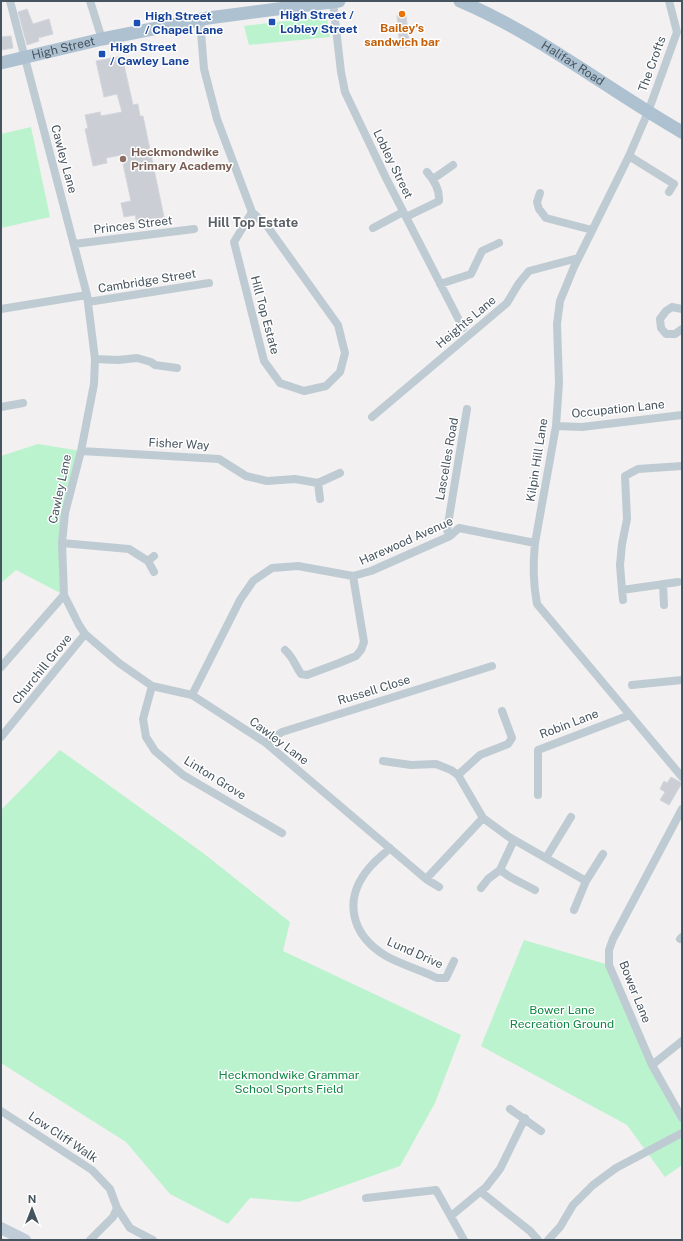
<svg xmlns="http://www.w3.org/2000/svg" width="683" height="1241" font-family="'Public Sans',sans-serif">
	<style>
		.green { fill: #bbf3ce }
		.building { fill: #cbcfd5; stroke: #d3d6dc }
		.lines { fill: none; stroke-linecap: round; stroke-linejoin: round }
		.street { stroke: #bfcbd3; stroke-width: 8 }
		.secondary { stroke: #bfccd8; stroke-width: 12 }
		.primary { stroke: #adc1d1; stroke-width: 13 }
		.food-dot { fill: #e8710a; stroke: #fff; stroke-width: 1.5 }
		.transit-dot { fill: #1a4fb4; stroke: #fff; stroke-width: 1.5 }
		.education-dot { fill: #8d6e63; stroke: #fff; stroke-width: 1.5 }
		.labels { text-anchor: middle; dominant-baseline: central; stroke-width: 3; stroke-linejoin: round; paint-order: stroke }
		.transit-label { font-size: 12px; font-weight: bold; fill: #164399; stroke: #fff; text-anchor: start }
		.food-label { font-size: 12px; font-weight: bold; fill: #c56008; stroke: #fff }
		.street-label { font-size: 12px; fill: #46545f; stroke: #fff }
		.education-label { font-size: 12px; font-weight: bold; fill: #785e54; stroke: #fff; text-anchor: start }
		.park-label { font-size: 12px; fill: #108745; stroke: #fff }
		.neighbourhood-label { font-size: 13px; font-weight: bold; fill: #5c6165; stroke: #fff }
	</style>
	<rect width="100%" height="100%" fill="#f2f0f0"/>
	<path class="green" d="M327 16 330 37 249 45 244 26Z
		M31 127 50 217 1 228V134Z
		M38 444 81 451 65 513 64 595 16 570 1 583V456Z
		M60 750 203 853 290 922 283 951 461 1035 435 1103 400 1166 298 1202 250 1198 228 1224 170 1194 126 1142 1 1063V810Z
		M524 940 609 965 682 1118V1165L665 1177 627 1125 481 1046Z"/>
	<path class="building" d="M27 9 33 24 49 19 53 34 38 38 39 41 27 45 18 12Z
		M403 10 406 15 410 47 400 48 397 16 398 12Z
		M11 36 13 48 1 50V37Z
		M122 56 133 105 138 104 140 116H143L164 217 137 223 135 215 124 217 121 203 131 201 121 155 106 158 107 163 93 166 85 129 88 128 85 115 100 112 101 116 122 112 117 94 104 97 96 61Z
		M671 777 682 783 669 805 660 800 665 792 660 789 664 781 667 783Z"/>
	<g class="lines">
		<path class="street" d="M10 1 87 295 95 359 94 384 81 451 65 513 62 543 64 595 79 625 85 634 119 663 152 686 192 695 266 743 426 879 439 887
			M90 1 102 39
			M669 1 677 32 648 112 629 156 574 267 560 301 557 324 559 383 556 426 535 543C533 566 533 582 537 604L682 777
			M333 2 341 72 345 92 386 178 463 328
			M200 20 204 69 217 119 252 212 267 226 338 325 345 353 340 372 326 386 304 391 280 383 264 361 234 242 252 212
			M629 156 674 184 669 192
			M433 179 453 165
			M540 193 537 202 539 209 546 218 592 230
			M406 217 439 201C440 190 434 180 427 172
			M373 228 403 212
			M74 244 194 229
			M440 284 471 274 482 251 499 243
			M88 302 209 283
			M1 309 87 295
			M682 309 672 307 666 311 660 319 661 328 666 334H675L682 329
			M95 359 118 360 137 358 151 362 155 365 177 368
			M1 407 23 403
			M372 417 507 303 519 283 529 271 578 258
			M556 426 582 427 682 415
			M81 451 219 459 246 476 267 481 295 479 318 483
			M320 499 318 483 340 473
			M450 536 447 530 467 409
			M62 543 129 549 148 561 154 572
			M148 561 154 556
			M678 582 622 590 620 565 622 544 627 519 625 476 638 469 682 466
			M663 584 664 605
			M622 590 623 600
			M285 650C293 657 295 665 301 674L307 675 339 663 356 656 361 650 364 642 353 576
			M1 667 64 595
			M632 685 682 680
			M152 686 143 719 146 737 155 751 183 775 282 833
			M192 695 240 600 253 581 272 568 298 566 353 576 371 571 450 536 459 528 535 543
			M1 737 85 634
			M266 743 282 732 492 666
			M383 761 411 765 436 764 451 770 458 775 483 818
			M458 775 480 755 508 744 512 738 502 711
			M538 795V750L630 715
			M682 809 613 939 609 950V965L652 1065 682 1118
			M514 840 500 870 510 877 535 890
			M390 848C384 854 376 860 370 867 342 899 351 935 386 956 402 965 421 970 437 978H446L454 961
			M546 858 571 817
			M426 879 483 818 509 837 586 881 574 910
			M586 881 603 854
			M481 888 488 879 500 870
			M680 939 682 937
			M652 1065 682 1041
			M510 1109 541 1131
			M1 1111 92 1170 110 1189 117 1208 130 1228 153 1240
			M481 1192 530 1231 538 1240
			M366 1198 436 1190 464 1240
			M451 1216 486 1187 500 1169 525 1118
			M90 1240 113 1217 117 1208
			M548 1240 560 1227 573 1205 593 1185 616 1168 682 1133"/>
		<path class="secondary" d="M1 1228 25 1240"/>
		<g class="primary">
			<path id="s1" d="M460 1C540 35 607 89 682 132"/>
			<path id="s2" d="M1 63 102 39 208 18 339 1"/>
		</g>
	</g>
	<circle class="food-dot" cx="402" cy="14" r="4"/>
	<g class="transit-dot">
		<rect x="268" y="18" width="8" height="8" rx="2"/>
		<rect x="133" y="19" width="8" height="8" rx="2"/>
		<rect x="98" y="50" width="8" height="8" rx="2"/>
	</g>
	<circle class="education-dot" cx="123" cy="159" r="4"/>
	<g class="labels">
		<g class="transit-label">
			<text x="280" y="15">High Street /<tspan x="280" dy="14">Lobley Street</tspan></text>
			<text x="145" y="16">High Street<tspan x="145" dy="14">/ Chapel Lane</tspan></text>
			<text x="110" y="47">High Street<tspan x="110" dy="14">/ Cawley Lane</tspan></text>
		</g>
		<g class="food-label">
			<text x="402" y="28">Bailey's<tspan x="402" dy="14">sandwich bar</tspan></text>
		</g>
		<g class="street-label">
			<text stroke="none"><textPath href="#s2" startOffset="64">High Street</textPath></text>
			<text stroke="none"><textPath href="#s1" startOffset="129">Halifax Road</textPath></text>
			<text transform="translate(652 64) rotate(-70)">The Crofts</text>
			<text transform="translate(64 159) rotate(75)">Cawley Lane</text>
			<text transform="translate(393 164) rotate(64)">Lobley Street</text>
			<text transform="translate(133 225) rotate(-7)">Princes Street</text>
			<text transform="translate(147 281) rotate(-9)">Cambridge Street</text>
			<text transform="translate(265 315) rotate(75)">Hill Top Estate</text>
			<text transform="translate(466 322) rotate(-40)">Heights Lane</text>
			<text transform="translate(618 409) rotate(-6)">Occupation Lane</text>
			<text transform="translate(179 444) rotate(3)">Fisher Way</text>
			<text transform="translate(447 459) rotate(-80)">Lascelles Road</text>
			<text transform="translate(537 460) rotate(-81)">Kilpin Hill Lane</text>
			<text transform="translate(60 489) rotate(-78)">Cawley Lane</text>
			<text transform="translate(406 541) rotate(-24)">Harewood Avenue</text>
			<text transform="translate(42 669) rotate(-51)">Churchill Grove</text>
			<text transform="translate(374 690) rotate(-17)">Russell Close</text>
			<text transform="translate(569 724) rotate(-21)">Robin Lane</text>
			<text transform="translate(279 741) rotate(37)">Cawley Lane</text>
			<text transform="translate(215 778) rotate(32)">Linton Grove</text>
			<text transform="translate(415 953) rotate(24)">Lund Drive</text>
			<text transform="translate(635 992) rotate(68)">Bower Lane</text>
			<text transform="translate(63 1137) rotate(34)">Low Cliff Walk</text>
		</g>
		<g class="education-label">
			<text x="131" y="152">Heckmondwike<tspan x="131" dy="14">Primary Academy</tspan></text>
		</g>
		<g class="park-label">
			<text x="562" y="1010">Bower Lane<tspan x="562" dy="14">Recreation Ground</tspan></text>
			<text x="289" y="1075">Heckmondwike Grammar<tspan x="289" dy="14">School Sports Field</tspan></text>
		</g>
		<g class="neighbourhood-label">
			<text x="253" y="222">Hill Top Estate</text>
		</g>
	</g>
	<rect width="683" height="1241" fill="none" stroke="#46545f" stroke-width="4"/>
	<g transform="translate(32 1209)" stroke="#ffffff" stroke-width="3" paint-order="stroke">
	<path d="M0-3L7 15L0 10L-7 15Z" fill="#46545f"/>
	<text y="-6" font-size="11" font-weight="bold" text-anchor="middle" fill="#46545f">N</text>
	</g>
</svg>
